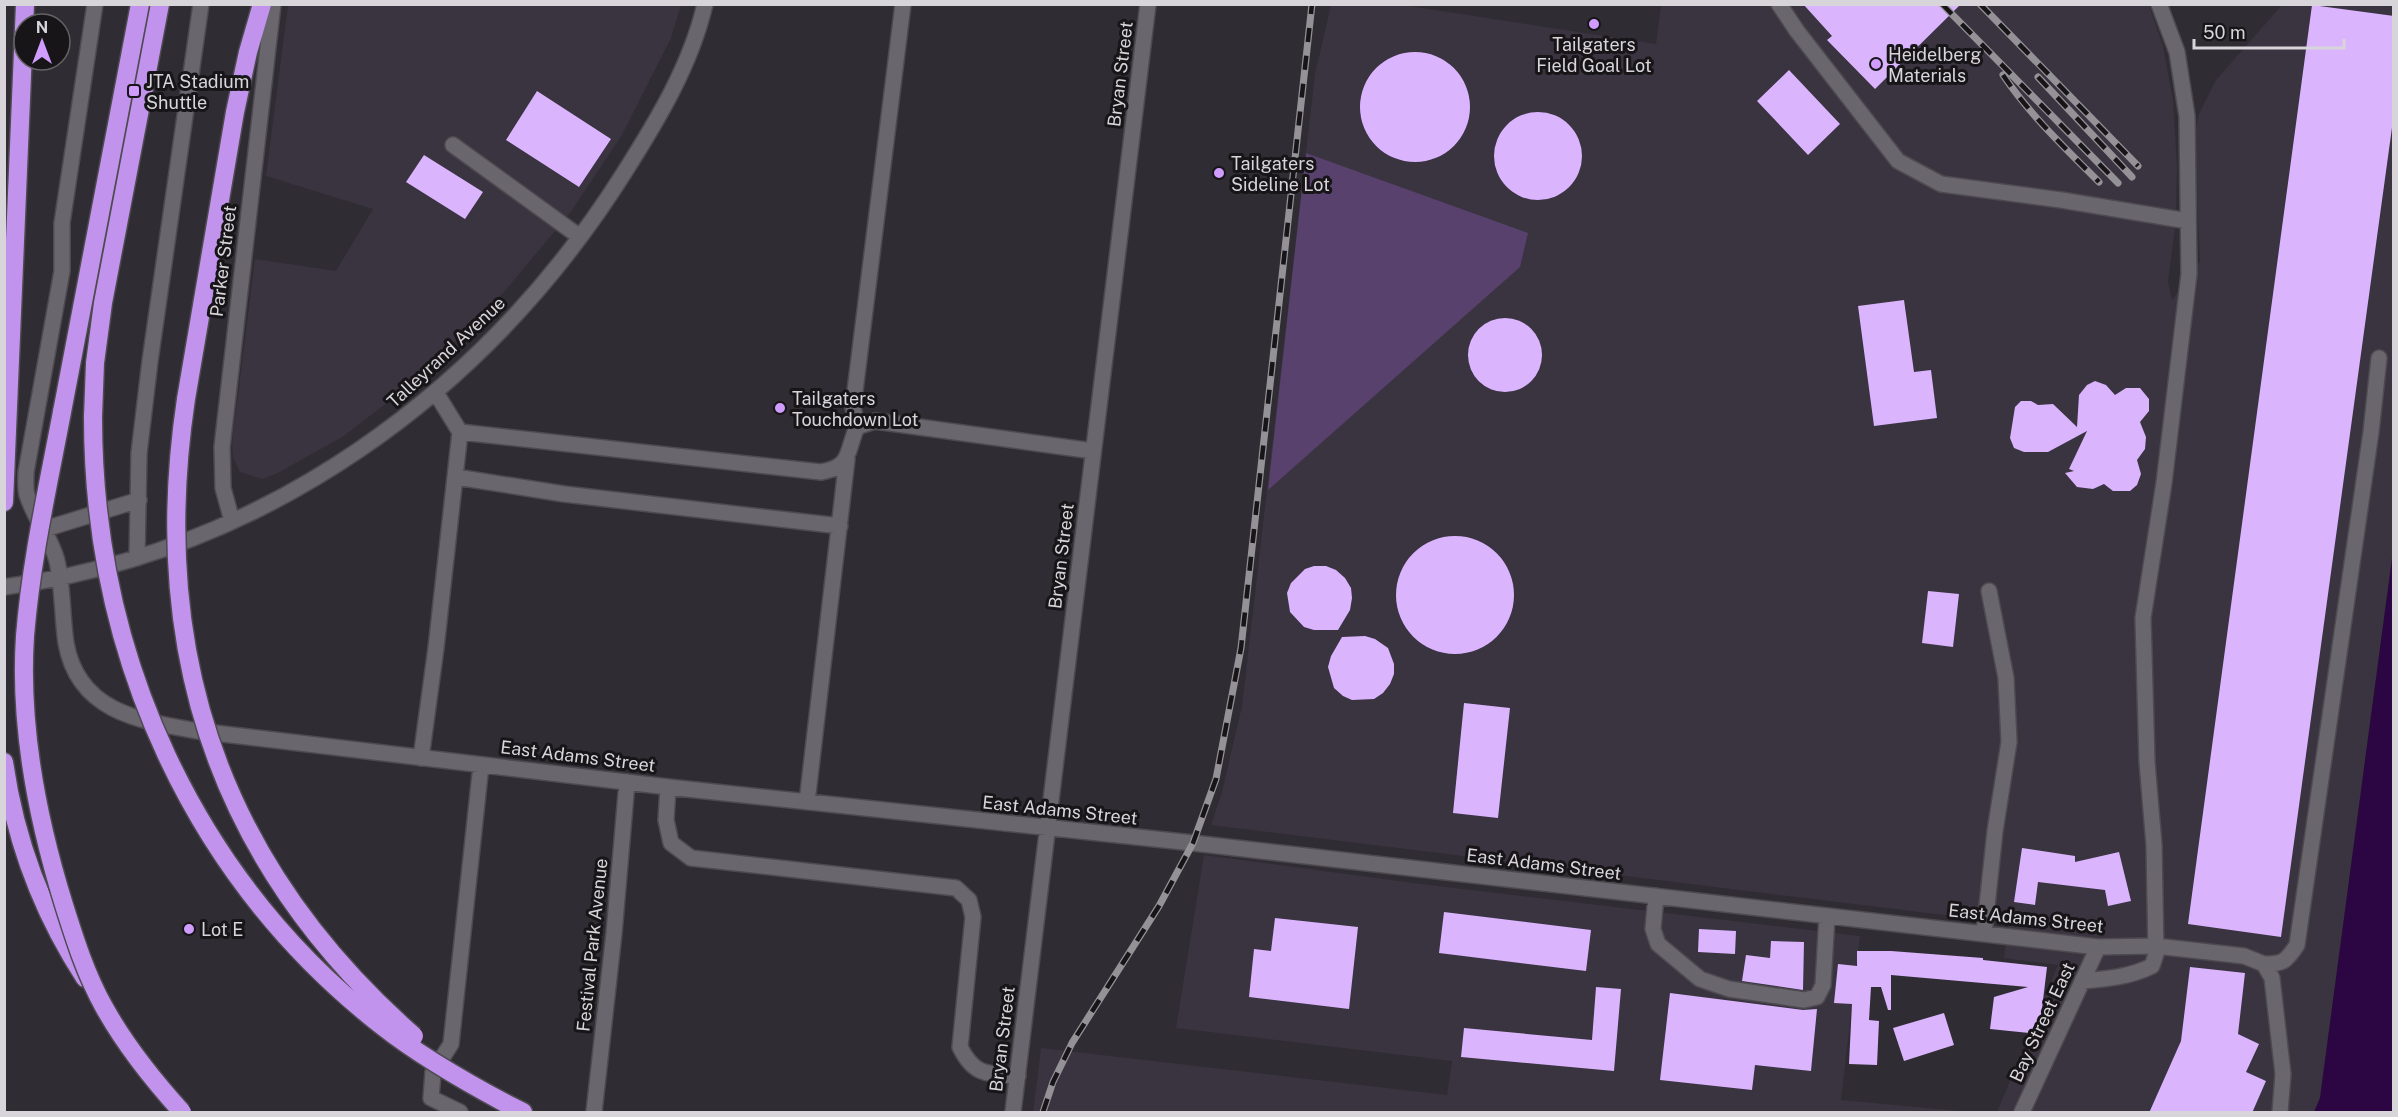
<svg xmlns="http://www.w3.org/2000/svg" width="2398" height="1117" font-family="'Public Sans',sans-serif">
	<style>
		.built { fill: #3a3340 }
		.green { fill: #58416d }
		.water { fill: #2b0643 }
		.building { fill: #dab5fe }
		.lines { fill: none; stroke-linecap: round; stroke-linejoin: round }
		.minor-casing { stroke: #4d4a50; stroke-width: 18 }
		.highway-casing { stroke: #4d4a50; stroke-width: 21 }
		.minor { stroke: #6a666e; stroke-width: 15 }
		.highway { stroke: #c293ed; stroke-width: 18 }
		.rail-casing { stroke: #949197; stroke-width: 7 }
		.rail { stroke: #171518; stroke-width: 4.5; stroke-dasharray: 14; stroke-linecap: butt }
		.highway-bridge-casing { stroke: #4d4a50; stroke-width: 21; stroke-linecap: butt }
		.highway-bridge { stroke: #c293ed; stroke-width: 18 }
		.poi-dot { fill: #d09dff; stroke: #171518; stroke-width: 2 }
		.labels { text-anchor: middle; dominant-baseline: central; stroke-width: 6; stroke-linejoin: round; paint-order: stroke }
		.poi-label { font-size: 18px; fill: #d8d5da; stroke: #171518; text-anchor: start }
		.street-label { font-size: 18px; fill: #d8d5da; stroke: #171518 }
	</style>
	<rect width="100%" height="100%" fill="#2f2c33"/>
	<path class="built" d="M288 5H681L671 38 622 135 570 213 504 292 415 381 344 436 276 474 262 479 240 472 233 457 232 442 255 259 336 271 373 209 266 176Z
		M1331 5H1403L1656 44 1661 5H2149L2163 46 2173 100 2177 167 2176 221 2168 281 2172 300 2200 261 2194 135 2199 114 2216 80 2282 5H2393V551L2320 1098 2314 1112H1997L2058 965 2004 958 2009 923 1211 825 1222 792 1242 706 1315 74Z
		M1204 855 1421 884 1860 936 1841 1100 1970 1112H1033L1041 1048 1447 1095 1452 1061 1176 1028Z"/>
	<path class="green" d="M1306 153 1528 233 1520 267 1268 490Z"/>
	<path class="water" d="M2393 551V1112H2314L2320 1098Z"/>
	<path class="building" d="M1803 4H1961L1875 89 1827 40 1832 36Z
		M2312 5 2394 16V113L2281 937 2188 924Z
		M1360 107a55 55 0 1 1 110 0a55 55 0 1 1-110 0Z
		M1789 70 1840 124 1808 155 1757 101Z
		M537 91 611 139 579 187 506 140Z
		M1494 156a44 44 0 1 1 88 0a44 44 0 1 1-88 0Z
		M424 155 483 192 465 219 406 182Z
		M1904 300 1914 372 1931 370 1937 418 1874 426 1858 306Z
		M1468 355a37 37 0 1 1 74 0a37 37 0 1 1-74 0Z
		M2095 381 2106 385 2115 395 2126 388H2140L2149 399V411L2140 422 2146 437 2145 449 2137 460 2141 474 2137 485 2130 491H2113L2104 484 2093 489 2077 487 2065 473 2074 471 2069 469 2087 431 2048 452H2024L2014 448 2010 438 2015 407 2021 401H2031L2038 405 2053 404 2077 427 2079 395 2087 385Z
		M1396 595a59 59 0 1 1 118 0a59 59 0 1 1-118 0Z
		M1314 566H1326L1336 570 1345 578 1351 588 1352 598 1350 610 1338 630H1314L1304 627 1290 612 1287 593 1291 583 1305 569Z
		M1928 591 1959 594 1953 647 1922 643Z
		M1365 636 1375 639 1388 648 1394 664V674L1390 684 1383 693 1374 699 1352 700 1343 696 1334 688 1328 667 1331 656 1342 637Z
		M1464 703 1510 708 1498 818 1453 813Z
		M2022 848 2075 856V862L2119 852 2131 901 2108 906 2105 890 2038 882 2035 905 2014 902Z
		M1444 912 1591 930 1586 971 1439 953Z
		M1275 918 1358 927 1349 1009 1249 997 1254 949 1271 951Z
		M1699 929 1736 931 1735 954 1698 952Z
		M1771 941 1804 942 1803 990 1742 981 1746 955 1770 958Z
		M1857 951H1891L1983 958V960L2047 967 2039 1034 1990 1029 1994 997 2028 987 1891 975V1010H1888L1881 987H1871L1869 1020 1879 1021 1877 1065 1849 1064 1852 1004 1834 1003 1838 964 1857 966Z
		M2190 967 2245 973 2238 1034 2259 1044 2246 1072 2266 1081 2252 1113H2149L2181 1041Z
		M1596 987 1621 989 1614 1071 1461 1057 1464 1028 1592 1040Z
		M1670 993 1803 1010 1817 1009 1811 1071 1755 1065 1752 1090 1660 1080Z
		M1944 1013 1954 1045 1904 1061 1893 1028Z"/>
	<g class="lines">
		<g class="minor-casing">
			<path id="minor" d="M95 4 62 223V271L26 472C26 479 25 488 27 495 34 518 51 537 57 561 63 588 62 616 66 643 78 712 140 721 198 731L668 787 1193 843 2098 947 2156 946 2244 956 2264 964 2272 978 2283 1074 2280 1112
				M1779 4 1797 31 1898 161 1941 184 2061 200 2188 221
				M453 145 580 237
				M857 427 853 407 903 4
				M460 432 821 472C852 467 846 452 857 427L875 421 1093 451
				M456 477 564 494 840 526
				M232 521 223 488 222 447 273 4
				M45 529 139 500
				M137 558 139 453 150 361 201 4
				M4 587C265 552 485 393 624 173 657 121 691 65 705 4
				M421 758 436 648 460 432 436 393
				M668 787 666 820 671 843 691 858 956 888 969 900 973 917 960 1047C974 1076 988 1074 1018 1076
				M807 802 847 459
				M1656 896 1653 929 1658 944 1700 979 1729 989 1804 1000 1817 997 1823 985 1827 916
				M1984 934 1995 831 2009 742 2006 678 1989 591
				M2264 964C2284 964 2286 961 2297 945L2371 432 2379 358
				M2082 981C2106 979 2130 977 2152 966L2156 954 2154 845 2147 762 2143 618 2164 483 2189 274 2187 116 2177 52 2159 4
				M460 1112 431 1098 433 1072 451 1044 481 765
				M594 1112 614 933 627 782
				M1013 1112 1148 4
				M2022 1112 2098 947"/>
		</g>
		<g class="highway-casing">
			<path id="highway" d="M186 399 235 112 248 52 262 4
				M62 412 140 4
				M93 417 95 363 103 303 160 4
				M4 502 25 4
				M4 762C15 840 42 912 85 978
				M505 1103 523 1112"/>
		</g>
		<use href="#minor" class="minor"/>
		<use href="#highway" class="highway"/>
		<g class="rail-casing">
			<path id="rail" d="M1942 4 2118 183
				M1980 4 2138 166
				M2003 75C2030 115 2065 148 2099 182
				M2038 77 2132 177
				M1043 1112 1053 1082 1072 1043 1159 906 1193 843 1216 779 1241 648 1312 4"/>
		</g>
		<use href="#rail" class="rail"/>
		<g class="highway-bridge-casing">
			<path id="highway-bridge" d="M186 399C148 652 220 866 414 1036
				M62 412C48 486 31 561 25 636 19 727 37 818 64 905 75 940 86 975 104 1007 125 1045 153 1080 182 1112
				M93 417C93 655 193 878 382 1026 420 1056 462 1080 505 1103"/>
		</g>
		<use href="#highway-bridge" class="highway-bridge"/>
	</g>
	<g class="poi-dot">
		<circle cx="1594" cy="24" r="6"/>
		<circle cx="1876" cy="64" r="6"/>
		<rect x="128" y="85" width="12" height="12" rx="3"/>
		<circle cx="1219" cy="173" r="6"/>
		<circle cx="780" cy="408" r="6"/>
		<circle cx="189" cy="929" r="6"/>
	</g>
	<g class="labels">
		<g class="poi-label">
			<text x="1594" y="44" text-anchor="middle">Tailgaters<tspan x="1594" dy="21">Field Goal Lot</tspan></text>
			<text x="1888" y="54">Heidelberg<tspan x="1888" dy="21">Materials</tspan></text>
			<text x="146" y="81">JTA Stadium<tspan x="146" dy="21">Shuttle</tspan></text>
			<text x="1231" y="163">Tailgaters<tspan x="1231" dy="21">Sideline Lot</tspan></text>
			<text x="792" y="398">Tailgaters<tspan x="792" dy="21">Touchdown Lot</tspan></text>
			<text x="201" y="929">Lot E</text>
		</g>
		<g class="street-label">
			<text transform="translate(1120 74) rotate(-83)">Bryan Street</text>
			<text transform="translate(223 261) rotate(-83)">Parker Street</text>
			<text transform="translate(446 352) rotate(-43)">Talleyrand Avenue</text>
			<text transform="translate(1061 556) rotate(-83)">Bryan Street</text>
			<text transform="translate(578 756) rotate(7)">East Adams Street</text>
			<text transform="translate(1060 810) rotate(6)">East Adams Street</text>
			<text transform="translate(1544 864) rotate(7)">East Adams Street</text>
			<text transform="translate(2026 918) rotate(6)">East Adams Street</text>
			<text transform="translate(592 945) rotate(-84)">Festival Park Avenue</text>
			<text transform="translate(2042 1022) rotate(-65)">Bay Street East</text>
			<text transform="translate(1002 1039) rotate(-83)">Bryan Street</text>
		</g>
	</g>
	<rect width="2398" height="1117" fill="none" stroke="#d8d5da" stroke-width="12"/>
	<g transform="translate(42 42)"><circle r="28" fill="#171518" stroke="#646266" stroke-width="1.5"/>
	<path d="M0-4.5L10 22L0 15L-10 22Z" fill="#d09dff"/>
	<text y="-9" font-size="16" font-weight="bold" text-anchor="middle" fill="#d8d5da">N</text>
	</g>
	<path d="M2194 39v9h150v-9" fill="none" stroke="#d8d5da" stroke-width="3"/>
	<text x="2203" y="39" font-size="18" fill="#d8d5da" stroke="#171518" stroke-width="4.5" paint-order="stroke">50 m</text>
</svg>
